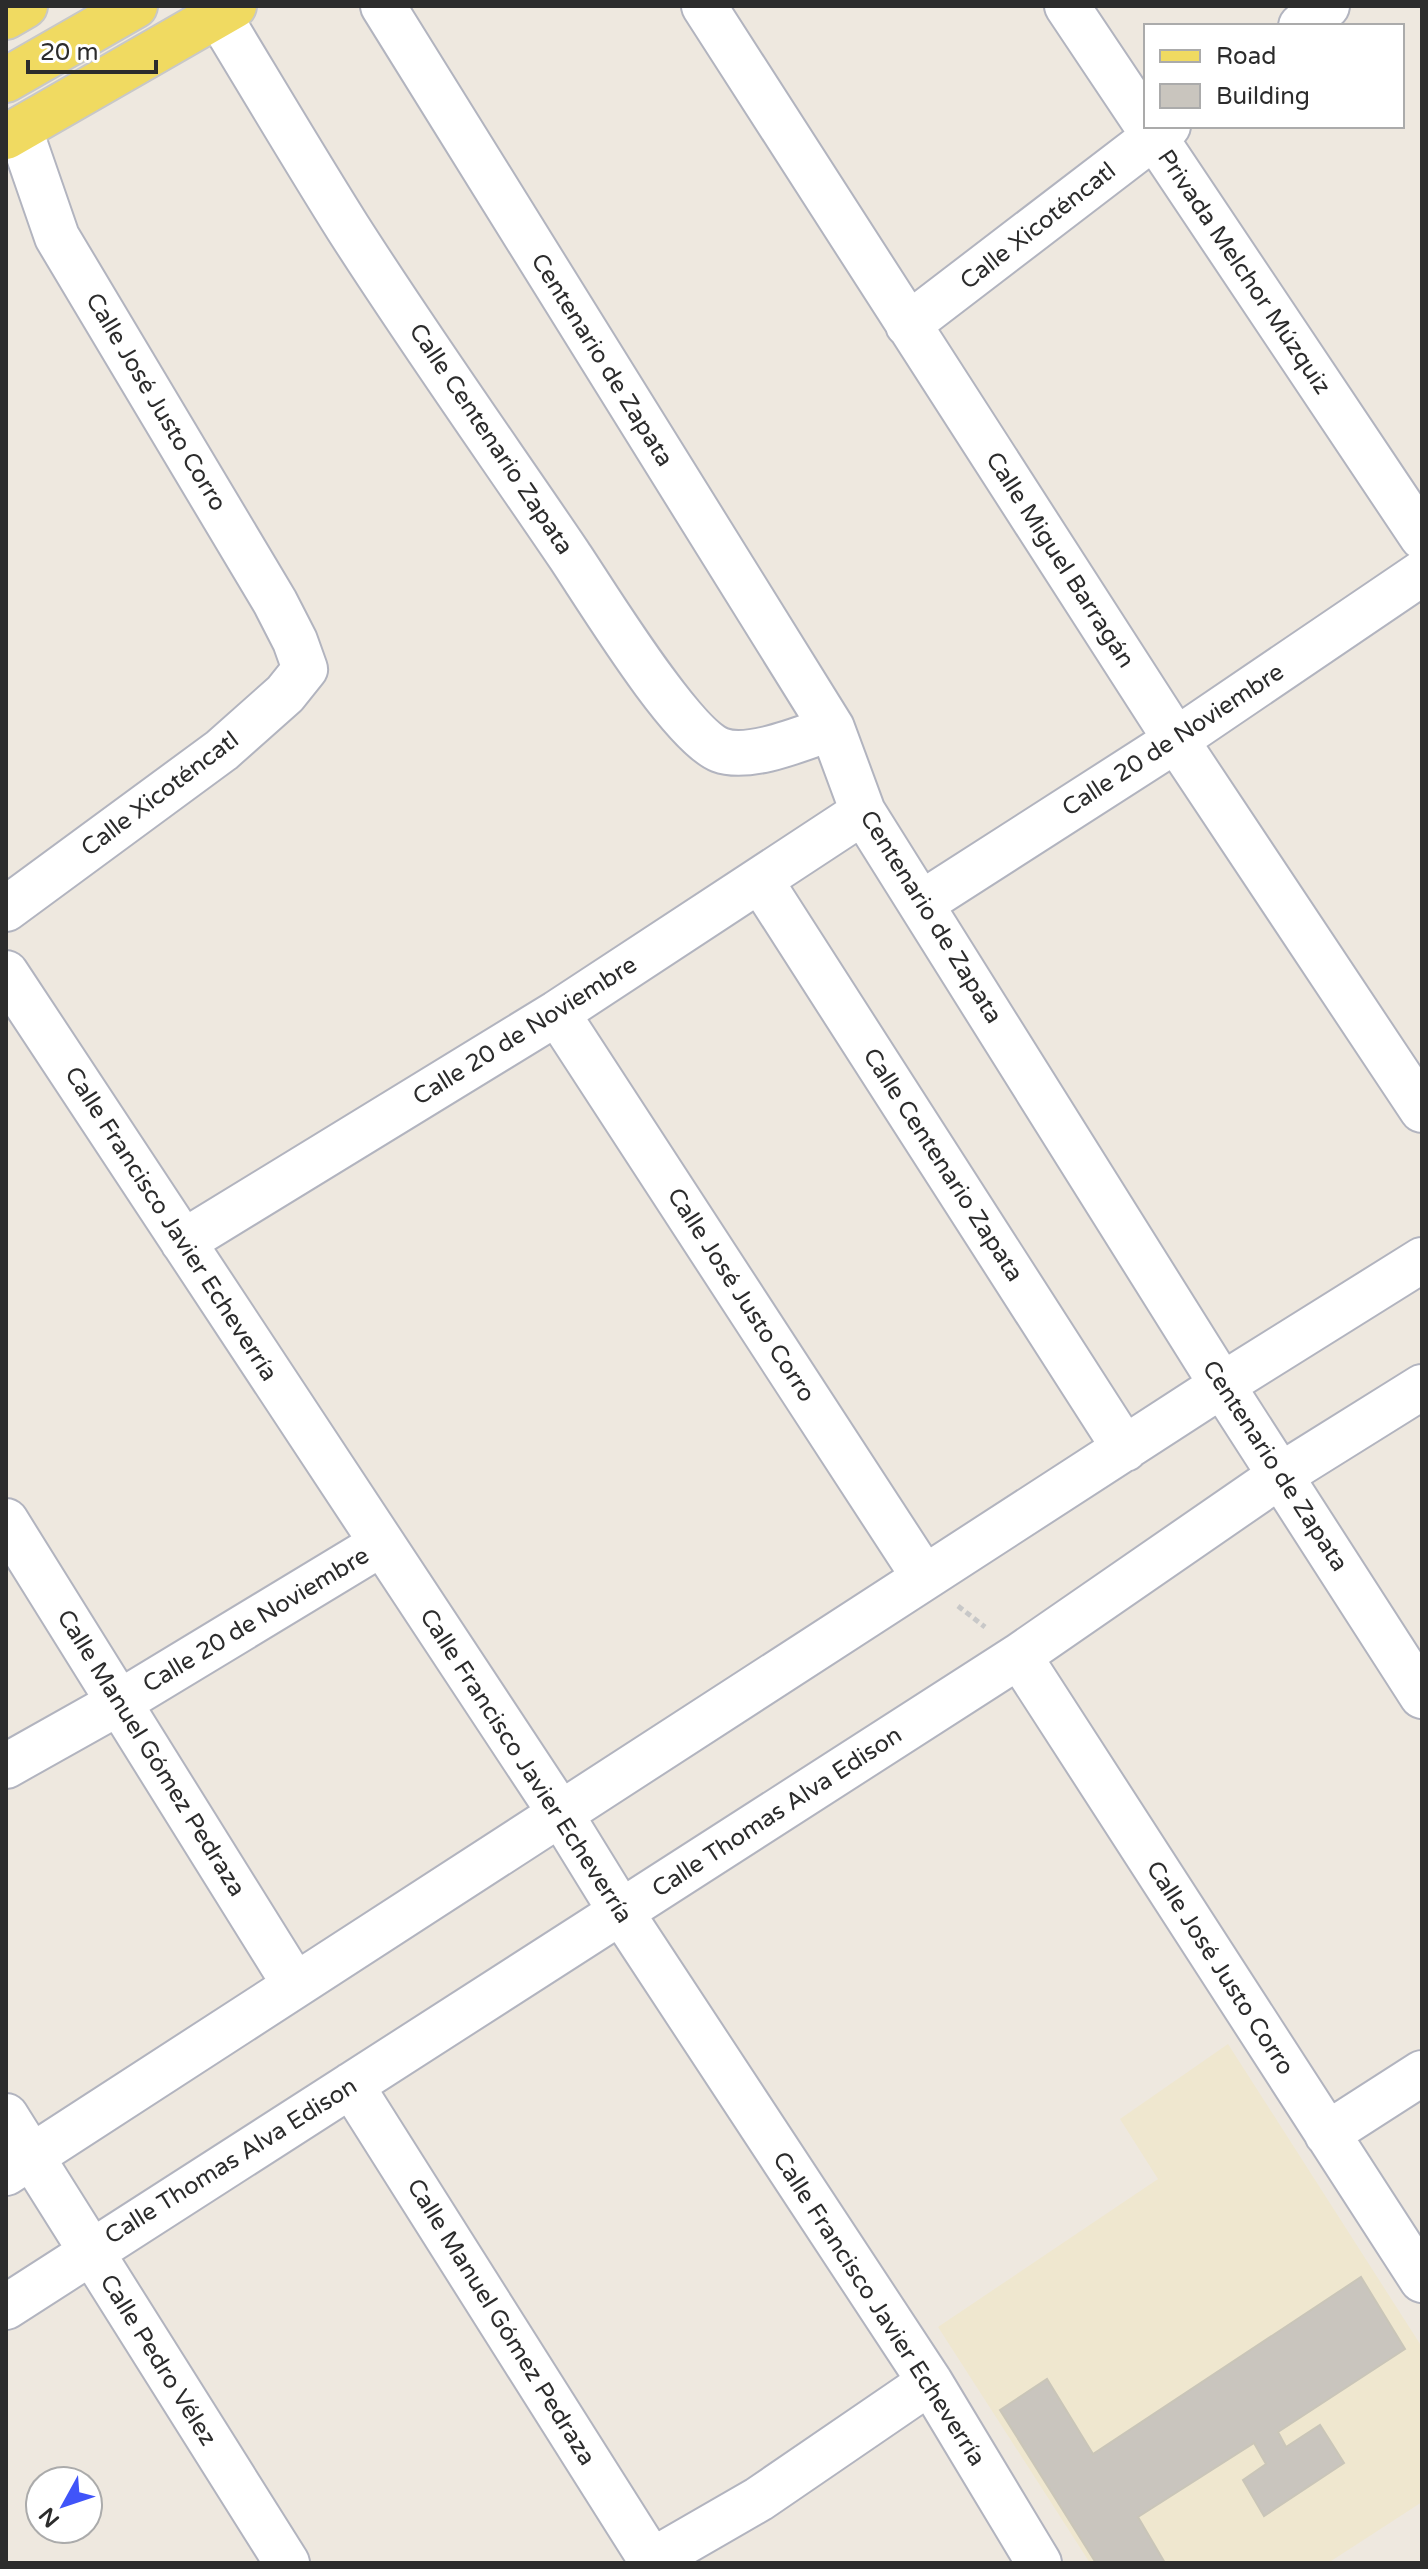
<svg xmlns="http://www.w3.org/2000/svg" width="1428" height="2569" font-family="'Varela Round',sans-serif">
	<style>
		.education { fill: #efe7cf }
		.building { fill: #c9c5be; stroke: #c9c5b8; stroke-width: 2 }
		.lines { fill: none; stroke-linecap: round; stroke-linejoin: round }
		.street-casing { stroke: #b2b4bf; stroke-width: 48 }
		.primary-casing { stroke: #c8c8c8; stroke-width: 48 }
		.path { stroke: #c8c8c8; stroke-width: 5; stroke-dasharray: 6 4; stroke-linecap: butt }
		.street { stroke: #fff; stroke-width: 44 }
		.primary { stroke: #f0da61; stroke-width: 44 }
		.labels { text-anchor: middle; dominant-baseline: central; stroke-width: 8; stroke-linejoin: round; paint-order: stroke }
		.street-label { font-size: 24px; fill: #2c2c2c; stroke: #fff }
	</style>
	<rect width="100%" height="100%" fill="#eee8df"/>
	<path class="education" d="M1228 2044 1422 2347V2502L1328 2563H1090L938 2327 1158 2179 1120 2119Z"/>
	<path class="building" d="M1361 2277 1405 2349 1278 2432 1286 2447 1320 2425 1344 2463 1264 2516 1243 2480 1266 2464 1254 2443 1138 2517 1165 2563H1096L1000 2410 1047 2379 1093 2454Z"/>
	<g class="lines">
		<g class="street-casing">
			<path id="street" d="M383 6 832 728 863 812 1222 1385 1422 1696
				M704 6 1176 740 1422 1110
				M1067 6 1422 537
				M219 16C262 87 304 158 348 228 419 339 495 446 569 555 596 595 681 735 720 750 749 761 803 738 832 728
				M1301 26 1327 6
				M908 325 1168 126
				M760 880 1125 1449
				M922 903 1176 740 1422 573
				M6 909 222 750 285 694 305 669 295 641 275 602 57 237 20 130
				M6 973 560 1813 621 1912 930 2382 1039 2563
				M557 1013 924 1577
				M183 1242 557 1013 863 812
				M6 1521 295 1985
				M1019 1656 1422 2280
				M6 1766 120 1702 381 1544
				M351 2085 651 2560
				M6 2116 287 2563
				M1327 2134 1422 2073
				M6 2173 1222 1385 1422 1260
				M6 2307 1019 1656 1281 1475 1422 1387
				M648 2563 759 2499 930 2382"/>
		</g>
		<g class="primary-casing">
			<path id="primary" d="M6 17 25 6
				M6 80 135 6
				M6 137 234 6"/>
		</g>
		<path class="path" d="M958 1606 985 1627"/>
		<use href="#street" class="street"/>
		<use href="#primary" class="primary"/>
	</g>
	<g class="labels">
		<g class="street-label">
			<text transform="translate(1038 226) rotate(-38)">Calle Xicoténcatl</text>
			<text transform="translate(1244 272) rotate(56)">Privada Melchor Múzquiz</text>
			<text transform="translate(602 360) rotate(58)">Centenario de Zapata</text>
			<text transform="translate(156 402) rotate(59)">Calle José Justo Corro</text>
			<text transform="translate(491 439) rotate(56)">Calle Centenario Zapata</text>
			<text transform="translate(1060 560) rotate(57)">Calle Miguel Barragán</text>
			<text transform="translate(1173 740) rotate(-33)">Calle 20 de Noviembre</text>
			<text transform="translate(160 794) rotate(-37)">Calle Xicoténcatl</text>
			<text transform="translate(931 917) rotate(58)">Centenario de Zapata</text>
			<text transform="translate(525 1031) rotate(-32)">Calle 20 de Noviembre</text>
			<text transform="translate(943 1165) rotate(57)">Calle Centenario Zapata</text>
			<text transform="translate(171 1224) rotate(57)">Calle Francisco Javier Echeverría</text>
			<text transform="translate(741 1295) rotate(57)">Calle José Justo Corro</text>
			<text transform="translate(1275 1466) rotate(57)">Centenario de Zapata</text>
			<text transform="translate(256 1620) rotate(-31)">Calle 20 de Noviembre</text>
			<text transform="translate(151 1753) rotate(58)">Calle Manuel Gómez Pedraza</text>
			<text transform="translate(526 1766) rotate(57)">Calle Francisco Javier Echeverría</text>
			<text transform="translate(777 1812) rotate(-33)">Calle Thomas Alva Edison</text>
			<text transform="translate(1220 1968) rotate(57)">Calle José Justo Corro</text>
			<text transform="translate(231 2161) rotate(-32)">Calle Thomas Alva Edison</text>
			<text transform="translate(879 2309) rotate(57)">Calle Francisco Javier Echeverría</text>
			<text transform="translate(501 2322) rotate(58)">Calle Manuel Gómez Pedraza</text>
			<text transform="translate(158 2360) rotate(58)">Calle Pedro Vélez</text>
		</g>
	</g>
	<rect width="1428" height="2569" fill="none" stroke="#2c2c2c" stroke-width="16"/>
	<rect x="1144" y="24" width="260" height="104" fill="#ffffff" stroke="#ababab" stroke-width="2"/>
	<rect x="1160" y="50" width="40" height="12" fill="#f0da61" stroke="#ababab" stroke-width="2"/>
	<text x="1216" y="64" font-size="24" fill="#2c2c2c">Road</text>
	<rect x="1160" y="84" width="40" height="24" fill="#c9c5be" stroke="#ababab" stroke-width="2"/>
	<text x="1216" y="104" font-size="24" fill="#2c2c2c">Building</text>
	<g transform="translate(64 2505) rotate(230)"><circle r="38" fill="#ffffff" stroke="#ababab" stroke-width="2"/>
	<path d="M0-6L14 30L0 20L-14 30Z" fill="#4054f9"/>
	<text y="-12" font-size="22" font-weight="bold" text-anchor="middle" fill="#2c2c2c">N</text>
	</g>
	<path d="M28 60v12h128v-12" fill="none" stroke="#2c2c2c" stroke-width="4"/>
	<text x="40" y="60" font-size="24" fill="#2c2c2c" stroke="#ffffff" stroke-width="6" paint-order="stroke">20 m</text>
</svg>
